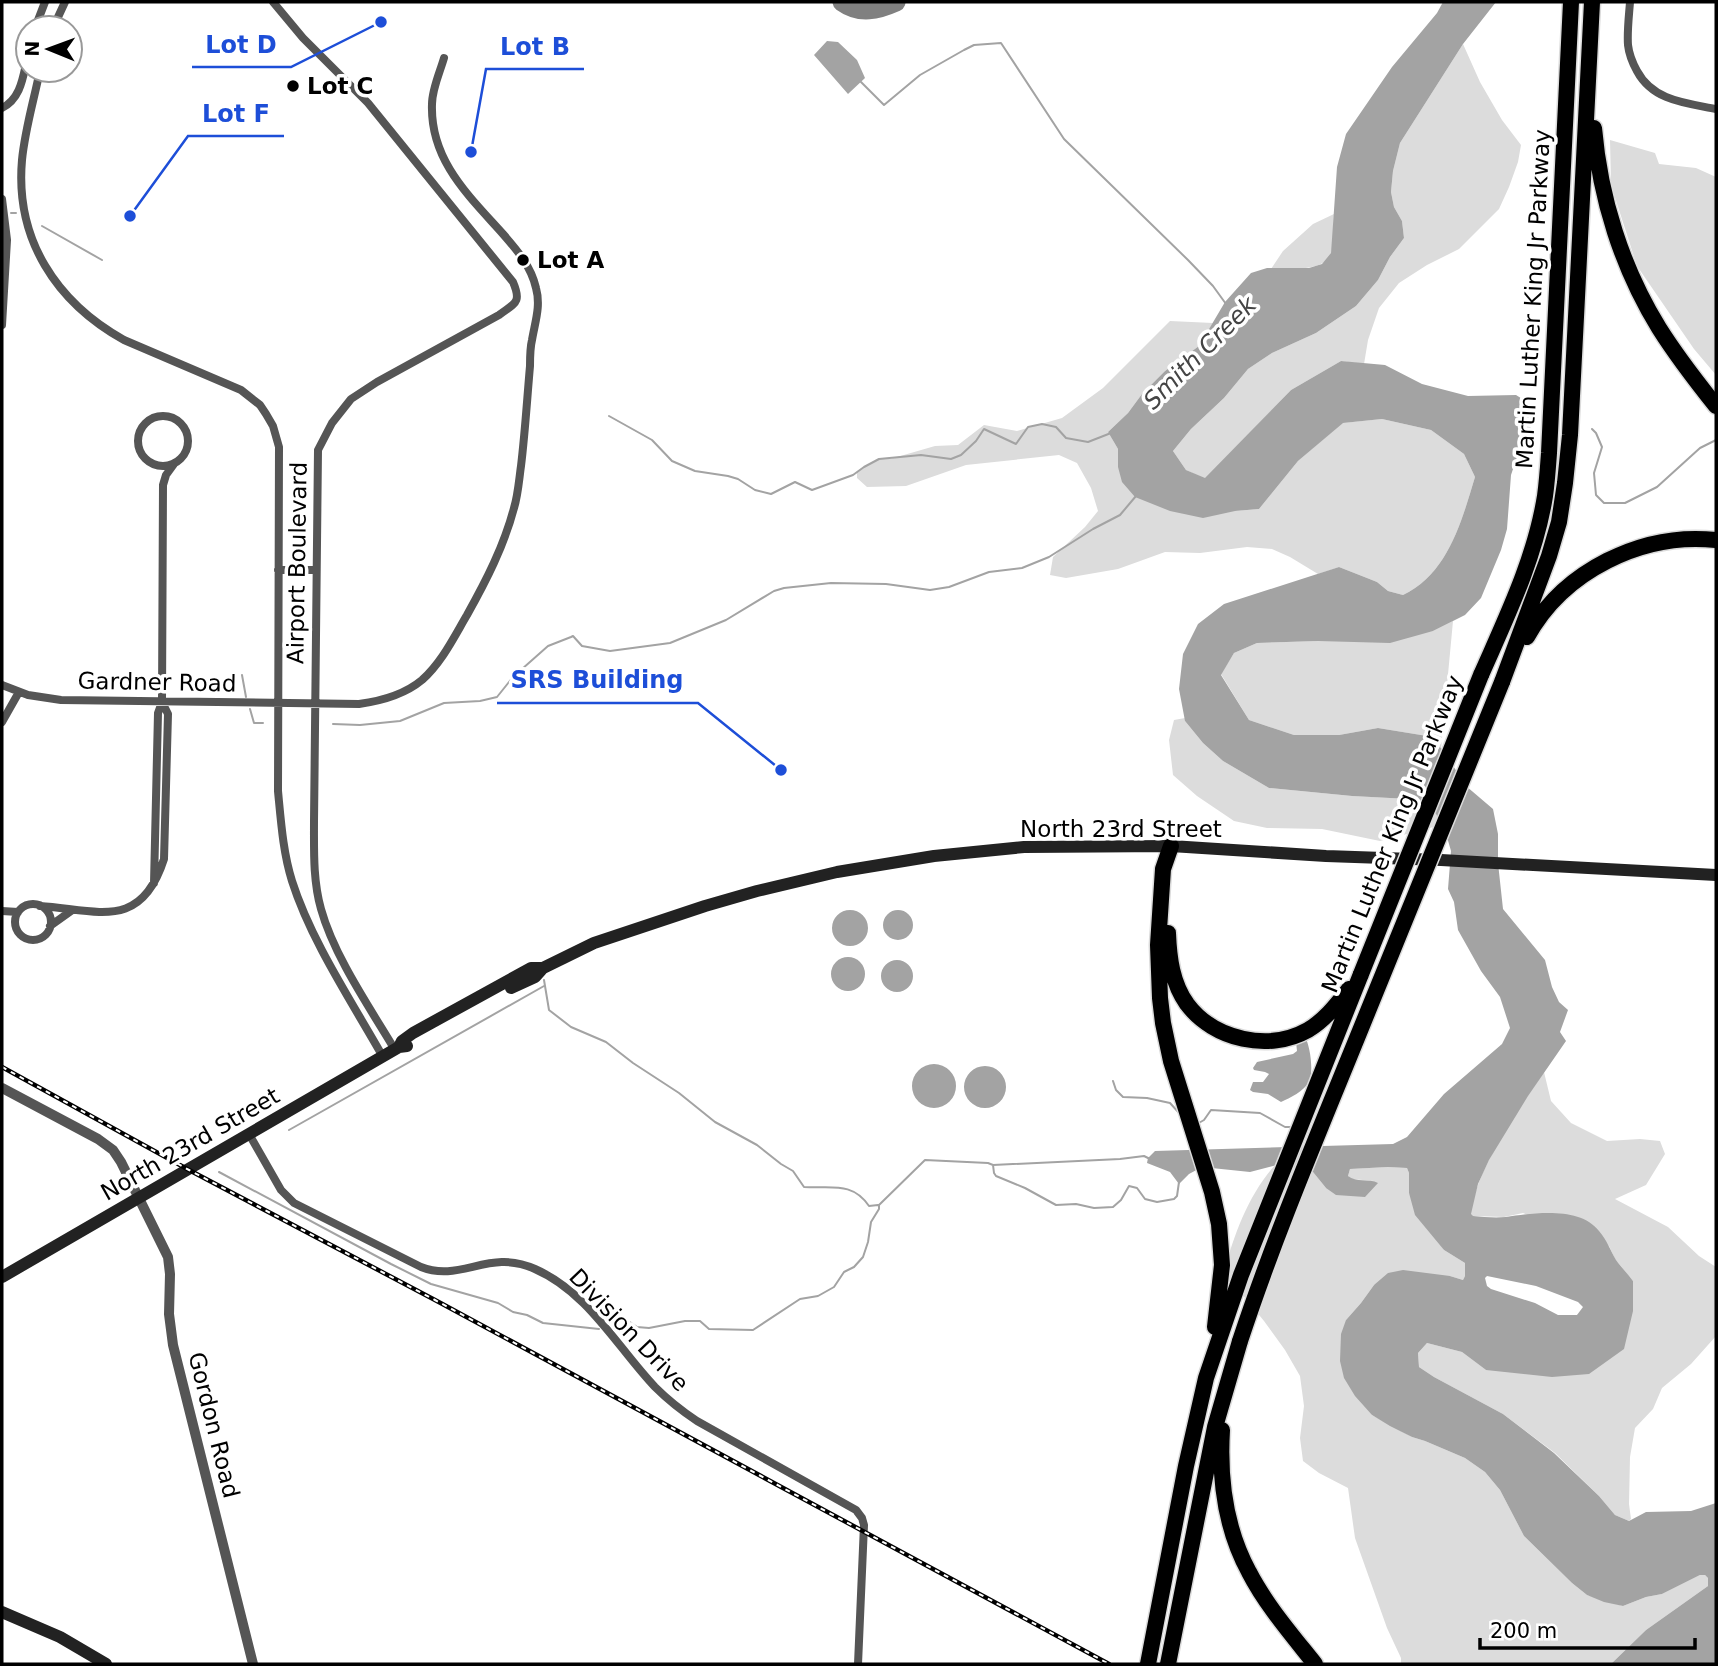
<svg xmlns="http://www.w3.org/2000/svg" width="1718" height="1666" font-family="'DejaVu Sans',sans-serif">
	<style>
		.green { fill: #dcdcdc }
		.water { fill: #a3a3a3; fill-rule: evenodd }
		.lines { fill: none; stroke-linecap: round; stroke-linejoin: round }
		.stream { stroke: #a3a3a3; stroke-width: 2 }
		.taxiway { stroke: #808080; stroke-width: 19 }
		.motorway-casing { stroke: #dbdbdb; stroke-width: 19 }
		.minor { stroke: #555; stroke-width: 8 }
		.tertiary { stroke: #555; stroke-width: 10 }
		.secondary { stroke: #222; stroke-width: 12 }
		.motorway { stroke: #000; stroke-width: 16 }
		.rail-casing { stroke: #000; stroke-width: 4.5 }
		.rail { stroke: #fff; stroke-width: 2; stroke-dasharray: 5; stroke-linecap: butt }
		.motorway-bridge-casing { stroke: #dbdbdb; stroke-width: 19; stroke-linecap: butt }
		.motorway-bridge { stroke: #000; stroke-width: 16 }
		.poi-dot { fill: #000; stroke: #fff; stroke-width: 2.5 }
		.labels { text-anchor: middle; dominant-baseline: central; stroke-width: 7; stroke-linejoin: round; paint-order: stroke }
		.poi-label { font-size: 23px; font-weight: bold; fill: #000; stroke: #fff; text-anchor: start }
		.street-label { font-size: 23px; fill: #000; stroke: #fff }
		.water-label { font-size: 24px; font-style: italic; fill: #444; stroke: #fff }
		.leader { fill: none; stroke: #1d4ed8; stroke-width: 2.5 }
		.callout-dot { fill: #1d4ed8; stroke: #fff; stroke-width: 2.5 }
		.callout-label { font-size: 24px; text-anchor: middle; font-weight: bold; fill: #1d4ed8; stroke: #fff; stroke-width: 7; stroke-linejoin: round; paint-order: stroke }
	</style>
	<rect width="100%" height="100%" fill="#fff"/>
	<path class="green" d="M1463 44 1480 82 1502 120 1521 145 1518 162 1509 187 1499 209 1459 249 1427 265 1399 283 1379 308 1368 340 1364 364 1341 361 1291 390 1205 479 1186 470 1173 451 1191 429 1224 398 1248 369 1272 353 1316 333 1356 306 1378 280 1390 257 1404 238 1402 221 1394 207 1391 192 1393 171 1400 143Z
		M1610 140 1655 153 1659 164 1696 168 1716 177V375L1694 349 1637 266 1611 185Z
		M1334 214C1333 225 1334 243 1331 253 1325 273 1287 268 1271 269L1283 251 1313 224Z
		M1170 321 1213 323 1199 346 1165 371 1142 394 1128 413 1108 432 1118 449V467L1235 511 1259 509 1298 461 1342 423 1382 419 1431 430 1464 454 1475 477C1462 520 1448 574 1403 595L1388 591 1377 582 1367 578 1339 567 1318 574 1290 557 1272 549 1247 547 1200 553 1165 552 1118 569 1066 578 1050 575 1053 557 1085 527 1098 511 1091 488 1077 463 1059 455 966 465 906 486 867 487 857 478V472L864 467 879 459H890L935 446 958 445 984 425 1017 431 1062 418 1103 388Z
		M1453 621 1441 749 1427 736 1378 728 1339 735H1294L1249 720 1221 674 1234 653 1257 643 1318 641 1433 631Z
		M1185 718V721L1203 743 1223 761 1269 788 1352 796 1409 799 1436 814 1441 825 1380 841 1322 829 1267 828 1234 821 1197 796 1173 775 1169 740 1174 720Z
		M1544 1072 1551 1101 1571 1123 1607 1141 1640 1139 1660 1141 1665 1154 1646 1185 1615 1199 1668 1227 1699 1256 1716 1267V1336L1691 1364 1662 1388 1653 1409 1635 1428 1630 1457 1629 1504 1631 1519 1629 1521 1615 1515 1599 1496 1555 1453 1503 1414 1434 1377 1419 1367 1418 1353 1427 1343 1462 1352 1486 1370 1633 1281 1615 1259 1609 1246 1523 1213 1504 1217 1472 1216 1470 1214C1473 1203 1475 1192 1479 1182 1494 1144 1521 1105 1544 1072Z
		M1275 1165 1313 1172 1326 1188 1374 1181 1351 1179 1348 1176 1350 1169 1388 1167 1407 1168 1409 1173V1193L1444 1250 1465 1263V1276L1463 1280 1450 1276 1374 1285 1361 1303 1346 1320 1372 1415 1412 1437 1425 1441 1465 1458 1485 1472 1500 1490 1524 1536 1572 1583 1587 1595 1623 1606 1646 1597 1662 1594 1700 1575H1705L1708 1578V1586L1646 1630 1611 1664H1401V1658L1387 1628 1355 1538 1348 1488 1319 1473 1303 1461 1300 1438 1304 1406 1300 1376 1285 1350 1264 1321 1224 1272C1234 1234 1249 1194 1275 1165Z"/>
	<path class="water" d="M1443 2H1496L1463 44 1400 143 1393 171 1391 192 1394 207 1402 221 1404 238 1390 257 1378 280 1356 306 1316 333 1272 353 1248 369 1224 398 1191 429 1173 451 1186 470 1205 478 1291 390 1341 361 1385 365 1422 384 1468 396 1516 395 1532 405 1528 414 1531 427 1521 437 1518 454 1511 475 1507 529 1501 550 1481 598 1465 615 1433 631 1390 643 1318 641 1257 643 1234 653 1221 675 1249 720 1294 735H1339L1378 728 1421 735 1427 736 1443 750 1466 786 1493 809 1498 834V863L1503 909 1545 960 1552 987 1559 1002 1568 1010 1560 1032 1566 1041 1528 1096 1489 1160 1478 1184 1471 1214 1473 1216C1483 1217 1495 1218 1506 1217 1533 1213 1580 1206 1599 1231 1607 1240 1610 1250 1616 1260 1621 1267 1628 1274 1633 1281V1311L1624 1349 1589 1374 1552 1377 1486 1370 1462 1352 1427 1343 1418 1353 1419 1367 1434 1377 1503 1414 1554 1453 1599 1496 1615 1515 1629 1521 1646 1512 1691 1511 1716 1503V1664H1611L1646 1630 1708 1586V1578L1705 1575H1700L1662 1594 1646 1597 1623 1606 1604 1602 1587 1595 1572 1583 1524 1536 1500 1490 1485 1472 1465 1458 1425 1441 1412 1437 1390 1426 1372 1415 1355 1396 1344 1378 1340 1361 1341 1334 1346 1320 1361 1303 1374 1285 1388 1273 1403 1270 1450 1276 1463 1280 1465 1276V1263L1444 1250 1415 1215 1409 1193V1173L1407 1168 1388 1167 1350 1169 1348 1176C1356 1183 1369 1178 1378 1183L1365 1197 1336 1195 1326 1188 1313 1172 1277 1165 1250 1172 1202 1167 1189 1174 1179 1184 1170 1172 1147 1163 1148 1158 1155 1151 1393 1144 1407 1137 1444 1094 1502 1044 1510 1028 1500 997 1481 971 1458 930 1454 902 1448 889 1451 851 1447 837 1436 814 1409 799 1352 796 1269 788 1223 761 1203 743 1185 721 1179 689 1183 654 1198 624 1224 604 1339 567 1367 578 1377 582 1388 591 1403 595C1448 574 1462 520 1475 477L1464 454 1431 430 1382 419 1343 423 1298 461 1259 509 1235 511 1203 518 1170 511 1135 497 1122 482 1118 467V449L1108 432 1128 413 1142 394 1165 371 1199 346 1225 302 1251 273 1267 268H1309L1322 264 1331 253 1337 167 1346 134 1392 67 1437 13ZM1487 1276 1536 1286 1578 1302 1583 1307 1577 1315H1558L1535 1303 1491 1289 1487 1286 1485 1278Z
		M827 41 838 42 857 60 865 78 848 94 814 55Z
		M883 925a15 15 0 1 1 30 0a15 15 0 1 1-30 0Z
		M832 928a18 18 0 1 1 36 0a18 18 0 1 1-36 0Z
		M831 974a17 17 0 1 1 34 0a17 17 0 1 1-34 0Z
		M881 976a16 16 0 1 1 32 0a16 16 0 1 1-32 0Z
		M1305 1037C1310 1045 1314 1072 1309 1082 1304 1091 1290 1098 1281 1102L1268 1094 1253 1092 1250 1090 1253 1082H1263L1269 1074 1265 1072 1254 1070 1253 1068 1257 1062 1293 1054 1297 1051 1296 1042Z
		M912 1086a22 22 0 1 1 44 0a22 22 0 1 1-44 0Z
		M964 1087a21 21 0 1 1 42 0a21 21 0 1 1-42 0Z"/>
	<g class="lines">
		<path class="stream" d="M861 82 884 105 920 75 964 50 974 45 1001 43 1064 139 1188 260 1213 286 1226 304
			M11 213H16
			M42 226 102 260
			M609 416 652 440 672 461 695 471 728 476 738 479 755 490 771 494 795 482 812 490 853 475 864 467 879 459 921 455 951 459 961 455 976 441 984 429 1016 444 1028 427 1042 424 1056 427 1066 438 1088 442 1111 433
			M1592 429 1596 433 1602 447 1594 473 1596 495 1604 503H1625L1657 487 1700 448 1716 440
			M242 675 246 697
			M250 709 254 723H263
			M333 724 360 725 400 721 444 703 480 701 497 697 513 677 548 646 571 637 573 636 582 646 610 651 670 643 726 620 774 591 784 588 831 583 886 584 930 590 949 587 989 572 1022 568 1049 557 1093 529 1120 515 1136 496
			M544 980 549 1010 571 1027 606 1042 633 1063 679 1093 715 1122 757 1145 781 1164 793 1171 804 1187C831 1189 852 1181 869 1206L878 1205
			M1113 1081 1116 1090 1123 1097 1147 1098 1170 1103 1180 1114
			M1197 1124 1204 1120 1211 1110 1260 1113 1285 1127H1293
			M289 1130 544 986
			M993 1165 994 1173 996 1176 1025 1188 1056 1205 1076 1204 1094 1208 1113 1207 1121 1200 1129 1186 1137 1188 1145 1199 1157 1202 1174 1199 1177 1196 1179 1182
			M219 1172 391 1264 431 1284 498 1303 513 1312 527 1315 543 1323 599 1329
			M608 1321 617 1313 637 1327 649 1328 685 1321H700L709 1329 753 1330 800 1299 818 1296 834 1287 844 1272 854 1267 863 1257 868 1242 871 1222 879 1209V1205L925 1160 988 1163 993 1165 1120 1159 1144 1156 1150 1159"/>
		<path class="taxiway" d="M842 2C860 15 878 10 896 2"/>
		<g class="motorway-casing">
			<path id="motorway" d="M1594 128C1600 198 1622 268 1659 328 1676 355 1696 381 1716 406
				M1527 637C1563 571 1642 532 1716 540
				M1481 675C1506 618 1535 559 1545 496 1547 482 1548 467 1549 453L1571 2
				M1502 682 1549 556 1559 522 1565 483 1570 435 1592 2
				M1171 846 1163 869 1158 945 1160 998 1163 1023 1171 1061 1212 1192 1219 1224 1222 1265 1215 1327
				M1168 933C1169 958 1172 983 1187 1004 1214 1040 1269 1052 1308 1030 1325 1020 1337 1004 1349 989
				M1222 1430C1219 1480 1225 1528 1249 1572 1266 1605 1292 1635 1315 1664
				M1148 1664 1186 1466 1206 1378 1241 1275 1361 974
				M1168 1664 1215 1427 1240 1341"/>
		</g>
		<path class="minor" d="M273 2 303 38 368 103 513 282C522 303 515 303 499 315L377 382 351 399 332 423 318 450 314 822C314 851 313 881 321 909 334 956 370 1008 395 1050
			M1630 2C1629 16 1627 31 1628 45 1629 54 1632 62 1637 71 1653 101 1686 103 1716 109
			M35 28 45 2
			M53 28 65 2
			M40 70C34 100 25 129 22 160 15 239 56 302 124 340L241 390 260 405 266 414 273 426 279 447 278 791C281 822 283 852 292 881 311 941 352 1002 383 1057
			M2 108C22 98 23 75 28 55
			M2 199 7 240 2 325
			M138 441a25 25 0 1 1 50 0a25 25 0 1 1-50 0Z
			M278 570H316
			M2 685 28 695 61 700 359 704C381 701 404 695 422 680 442 662 454 637 467 615 486 581 504 546 514 508 518 495 519 480 521 466 525 433 527 400 530 366 530 357 530 348 532 340 535 322 541 306 536 288 531 266 517 250 503 234 468 195 430 160 432 104 432 89 440 72 444 58
			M2 722 19 692
			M154 883 158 713 162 702 163 485 166 475 174 464
			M15 922a18 18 0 1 1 36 0a18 18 0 1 1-36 0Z
			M40 906C98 910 141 931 164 859L168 714 162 702
			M2 911 18 912
			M50 926 71 911
			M249 1134 281 1190 294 1203 421 1267C461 1283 489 1248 535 1269 588 1292 617 1347 655 1387 668 1400 682 1411 697 1421L856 1510 862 1518 864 1525 858 1664"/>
		<path class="tertiary" d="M2 1088 98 1139 113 1150 121 1162 168 1257 170 1274 169 1314 173 1345 253 1664"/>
		<path class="secondary" d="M511 988 535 977 543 968
			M399 1047 402 1041 413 1033 531 968H543L594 943 705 906 757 891 837 872 934 856 1024 847 1171 846 1326 856 1441 860 1716 875
			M2 1277 399 1047 407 1046
			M2 1612 60 1637 106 1664"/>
		<use href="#motorway" class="motorway"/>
		<g class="rail-casing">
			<path id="rail" d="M2 1067 189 1170 435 1300 1109 1664"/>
		</g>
		<use href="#rail" class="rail"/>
		<g class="motorway-bridge-casing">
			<path id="motorway-bridge" d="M1361 974 1481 675
				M1240 1341C1277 1229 1324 1120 1368 1011 1413 901 1457 791 1502 682"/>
		</g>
		<use href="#motorway-bridge" class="motorway-bridge"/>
	</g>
	<g class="poi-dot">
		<circle cx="293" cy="86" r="7"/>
		<circle cx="523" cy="260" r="7"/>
	</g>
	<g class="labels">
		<g class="poi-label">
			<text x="307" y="86">Lot C</text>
			<text x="537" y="260">Lot A</text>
		</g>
		<g class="street-label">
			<text transform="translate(1533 299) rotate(-87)">Martin Luther King Jr Parkway</text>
			<text transform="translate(297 563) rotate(-89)">Airport Boulevard</text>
			<text transform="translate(157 682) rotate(1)">Gardner Road</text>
			<text x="1121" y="829">North 23rd Street</text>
			<text transform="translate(1392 834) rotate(-68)">Martin Luther King Jr Parkway</text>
			<text transform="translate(190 1144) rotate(-30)">North 23rd Street</text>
			<text transform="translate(629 1330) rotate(46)">Division Drive</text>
			<text transform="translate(214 1425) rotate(76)">Gordon Road</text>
		</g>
		<g class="water-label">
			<text transform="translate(1200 353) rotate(-45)">Smith Creek</text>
		</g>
	</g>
	<path class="leader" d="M381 22L291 67H192M471 152L486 69H584M130 216L188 136H284M781 770L698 703H497"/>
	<g class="callout-dot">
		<circle cx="381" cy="22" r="7"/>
		<circle cx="471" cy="152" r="7"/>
		<circle cx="130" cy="216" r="7"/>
		<circle cx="781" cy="770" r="7"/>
	</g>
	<g class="callout-label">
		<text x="241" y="53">Lot D</text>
		<text x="535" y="55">Lot B</text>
		<text x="236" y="122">Lot F</text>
		<text x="597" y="688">SRS Building</text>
	</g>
	<rect width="1718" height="1666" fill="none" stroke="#000000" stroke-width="7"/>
	<g transform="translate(49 49) rotate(271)"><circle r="33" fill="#ffffff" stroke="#999999" stroke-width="2"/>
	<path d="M0-5L12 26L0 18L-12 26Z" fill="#000000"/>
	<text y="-10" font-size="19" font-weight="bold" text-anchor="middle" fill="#000000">N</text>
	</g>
	<path d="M1480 1638v10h215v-10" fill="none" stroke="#000000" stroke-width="3.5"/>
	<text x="1490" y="1638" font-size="21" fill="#000000" stroke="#ffffff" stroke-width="5" paint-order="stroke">200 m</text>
</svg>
